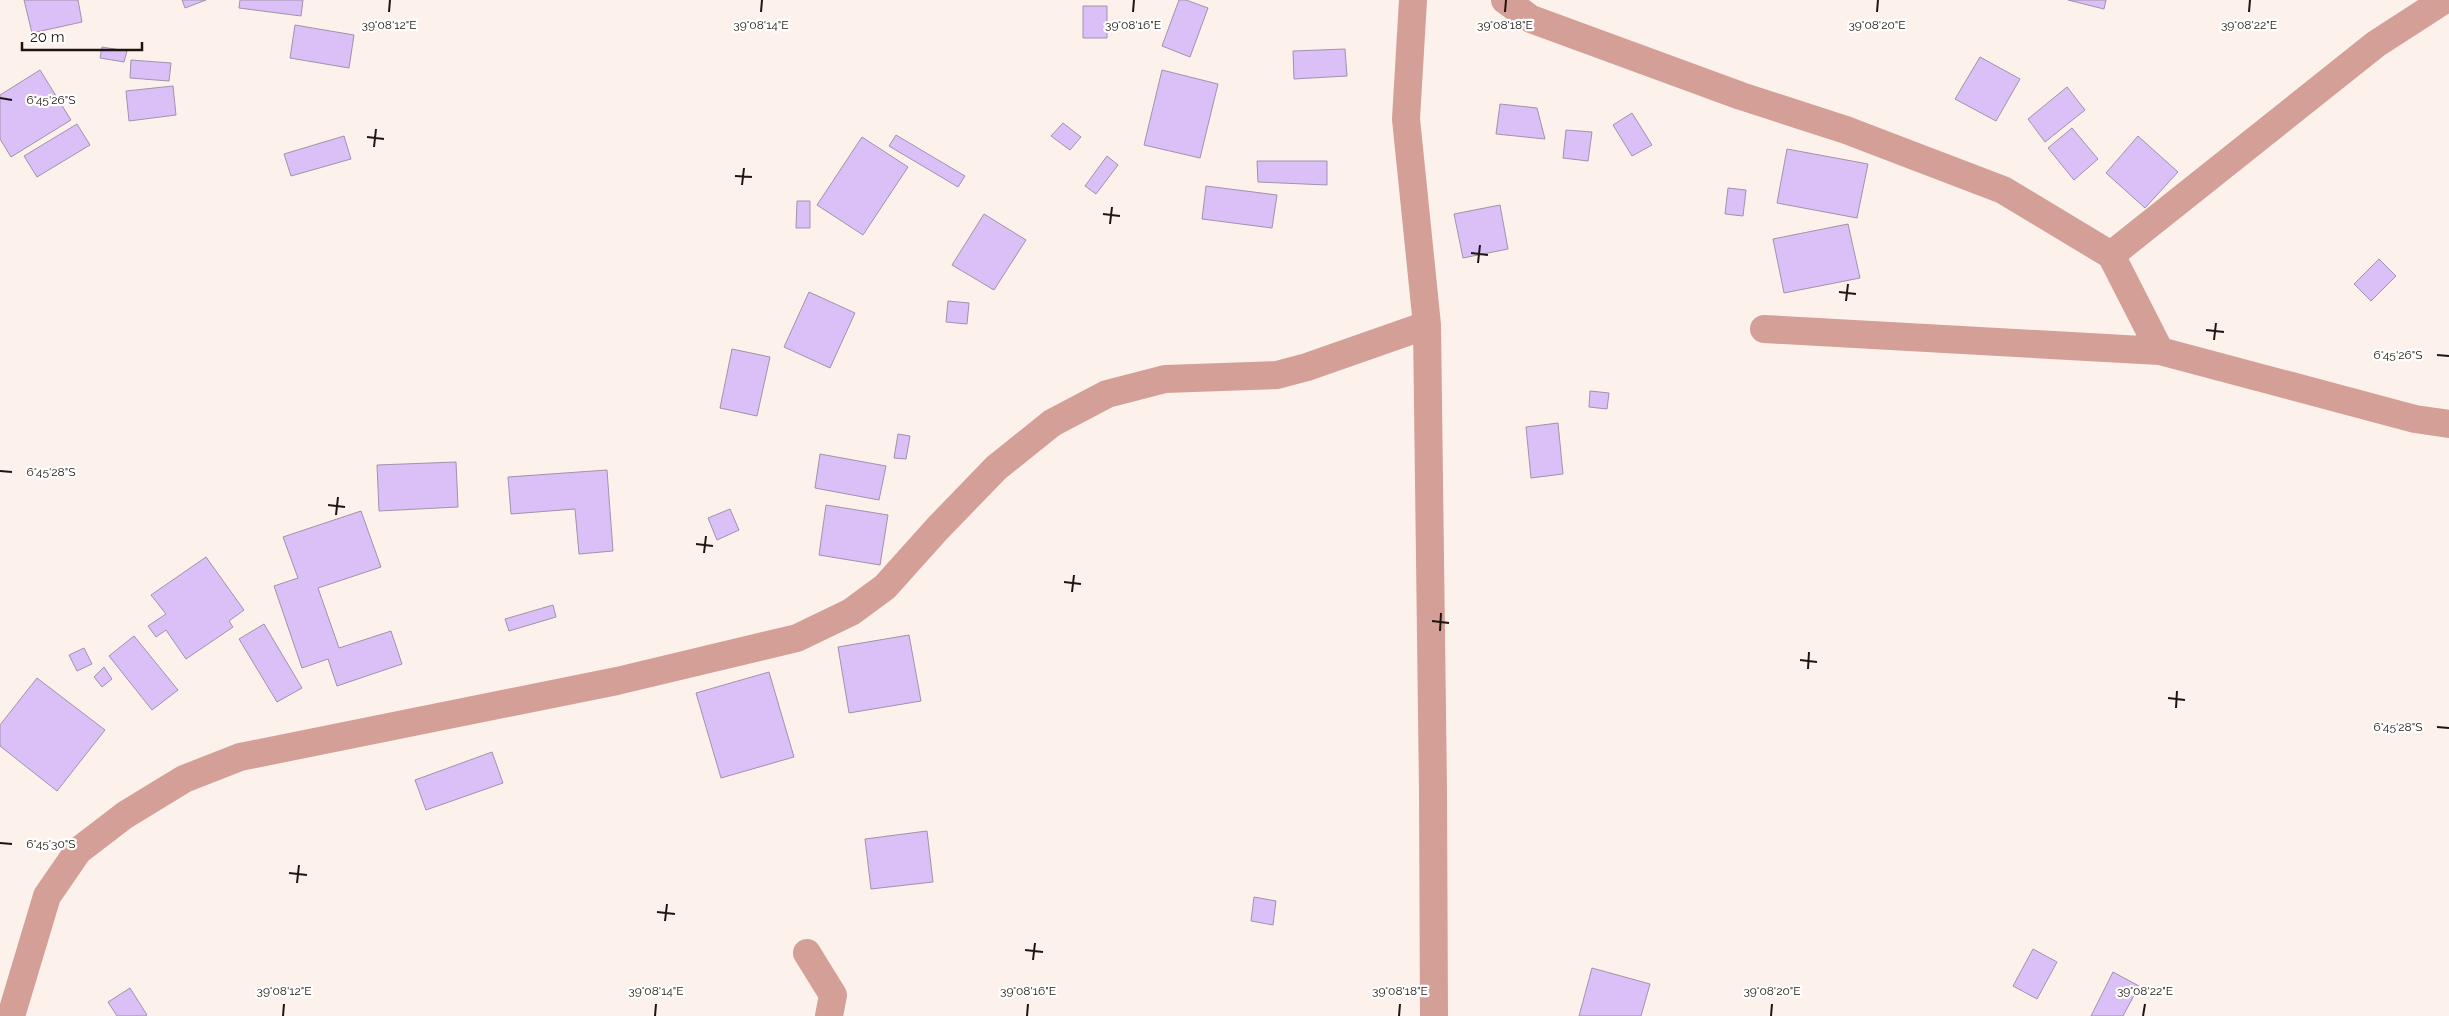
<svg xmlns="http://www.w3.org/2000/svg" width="2449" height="1016" font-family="Raleway,sans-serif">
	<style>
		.building { fill: #dbbff7; stroke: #9f93ac }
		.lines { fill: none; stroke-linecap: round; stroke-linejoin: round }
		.street { stroke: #d39f97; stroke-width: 28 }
		.ticks { fill: none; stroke: #1e150f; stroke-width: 2 }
		.ticks-label { font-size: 12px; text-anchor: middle; fill: #1e150f; stroke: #fff; stroke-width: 4.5; stroke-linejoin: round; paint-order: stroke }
	</style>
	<rect width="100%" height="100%" fill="#fdf1eb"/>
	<path class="building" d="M24 0H78L82 22 32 33Z
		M182 0H206L185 8Z
		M240 0H303L301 16 239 8Z
		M1179 0H1186L1208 8 1190 57 1162 46Z
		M2068 0H2106L2104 9Z
		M1083 6H1107V38H1083Z
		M295 25 354 35 349 68 290 58Z
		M102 47 127 51 124 62 100 58Z
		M1345 49 1347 76 1294 79 1293 51Z
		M1980 57 2020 79 1996 121 1955 99Z
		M131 60 171 63 169 81 130 78Z
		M40 70 71 120 11 157 0 139V95Z
		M1162 70 1218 84 1200 158 1144 145Z
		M173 86 176 115 129 121 126 91Z
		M2067 87 2085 110 2045 142 2028 119Z
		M1500 104 1537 108 1545 139 1496 134Z
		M1632 113 1652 145 1632 156 1613 125Z
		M1063 123 1081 137 1070 150 1051 136Z
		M77 124 90 145 37 177 24 156Z
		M2072 128 2098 159 2074 180 2048 148Z
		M1566 130 1592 132 1588 161 1563 158Z
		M896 135 965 176 958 187 889 146Z
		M344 136 351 159 291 176 284 154Z
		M2138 136 2178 172 2145 208 2106 173Z
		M862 137 908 167 863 235 817 205Z
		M1787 149 1868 164 1857 218 1777 203Z
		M1107 156 1118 165 1096 194 1085 186Z
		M1257 161H1327V185L1258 182Z
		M1206 186 1277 195 1272 228 1202 219Z
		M1728 188 1746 190 1743 216 1725 214Z
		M797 201H810V228H796Z
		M1500 205 1508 249 1463 258 1454 214Z
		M984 214 1026 240 994 290 952 265Z
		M1848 224 1860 278 1784 293 1773 239Z
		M2379 259 2396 276 2371 301 2354 284Z
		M809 292 855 313 830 368 784 347Z
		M948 301 969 303 967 324 946 322Z
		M732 349 770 357 757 416 720 408Z
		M1590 391 1609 393 1607 409 1589 407Z
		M1558 423 1563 474 1531 478 1526 427Z
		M898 434 910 436 906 459 894 458Z
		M820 454 886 466 879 500 815 488Z
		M456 462 458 507 379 511 377 465Z
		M607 470 613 551 579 554 575 509 511 514 508 477Z
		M826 505 888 515 880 565 819 555Z
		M730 509 739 530 717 540 708 518Z
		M361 511 381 567 318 588 339 648 391 631 402 664 337 686 328 659 302 668 274 586 298 578 283 537Z
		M206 557 244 610 229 621 233 627 186 659 166 630 156 637 148 626 166 614 151 595Z
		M553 605 556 617 509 631 505 619Z
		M264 624 302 688 277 702 239 639Z
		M909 635 921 701 849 713 838 647Z
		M134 636 178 690 152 710 109 656Z
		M84 648 92 664 77 671 69 655Z
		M104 667 112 679 102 687 94 677Z
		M769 672 794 757 721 778 696 693Z
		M37 678 105 730 57 791 0 746V725Z
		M492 752 503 783 426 810 415 780Z
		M927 831 933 882 871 889 865 839Z
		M1254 897 1276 901 1273 925 1251 921Z
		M2033 949 2057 962 2037 999 2013 986Z
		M1592 968 1650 984 1641 1016H1579Z
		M2113 972 2139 986 2123 1016H2091Z
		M130 988 147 1015 145 1016H117L108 1002Z"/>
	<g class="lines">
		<path class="street" d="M1413 0 1406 119 1427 325 1433 791 1434 1016
			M1505 0 1531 19 1741 96 1846 130 2003 190 2111 255 2160 351
			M2111 255 2376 44 2444 0
			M1764 329 2160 351 2415 419 2449 424
			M807 953 833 995 829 1016
			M11 1016 47 896 78 851 125 815 184 779 240 757 617 681 797 638 851 612 885 587 937 529 996 468 1052 423 1107 394 1165 379 1277 375 1307 367 1427 325"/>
	</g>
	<path class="ticks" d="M389 12 390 0M761 12 762 0M1133 12 1134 0M1505 12 1506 0M1877 12 1878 0M2249 12 2250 0M0 98 12 100M367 137 384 139M374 147 376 129M735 176 752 177M742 185 744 168M1103 214 1120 216M1110 224 1112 207M1471 253 1488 255M1478 263 1480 245M1839 292 1856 294M1846 301 1848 284M2206 330 2224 332M2214 340 2216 323M2437 355 2449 356M0 471 12 472M328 505 345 507M336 515 338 497M696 544 713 546M704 553 706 536M1064 582 1081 584M1072 592 1074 575M1432 621 1449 623M1440 631 1441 613M1800 660 1817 662M1808 669 1809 652M2168 698 2185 700M2176 708 2177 691M2437 727 2449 728M0 843 12 844M289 873 307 875M297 883 299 865M657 912 675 914M665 921 667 904M1025 950 1043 952M1033 960 1035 943M283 1016 284 1004M655 1016 656 1004M1027 1016 1028 1004M1399 1016 1400 1004M1771 1016 1772 1004M2143 1016 2145 1004"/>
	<g class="ticks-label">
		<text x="389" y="29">39°08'12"E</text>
		<text x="761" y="29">39°08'14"E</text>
		<text x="1133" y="29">39°08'16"E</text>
		<text x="1505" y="29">39°08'18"E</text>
		<text x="1877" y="29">39°08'20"E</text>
		<text x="2249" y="29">39°08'22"E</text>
		<text x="51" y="104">6°45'26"S</text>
		<text x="2398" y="359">6°45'26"S</text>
		<text x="51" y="476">6°45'28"S</text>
		<text x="2398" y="731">6°45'28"S</text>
		<text x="51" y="848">6°45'30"S</text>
		<text x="284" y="995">39°08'12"E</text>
		<text x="656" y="995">39°08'14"E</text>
		<text x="1028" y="995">39°08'16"E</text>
		<text x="1400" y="995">39°08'18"E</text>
		<text x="1772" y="995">39°08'20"E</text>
		<text x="2145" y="995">39°08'22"E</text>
	</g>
	<path d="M22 42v8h120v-8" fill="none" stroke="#1e150f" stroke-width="2.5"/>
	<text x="30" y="42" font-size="15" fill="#1e150f" stroke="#ffffff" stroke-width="4" paint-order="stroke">20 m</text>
</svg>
